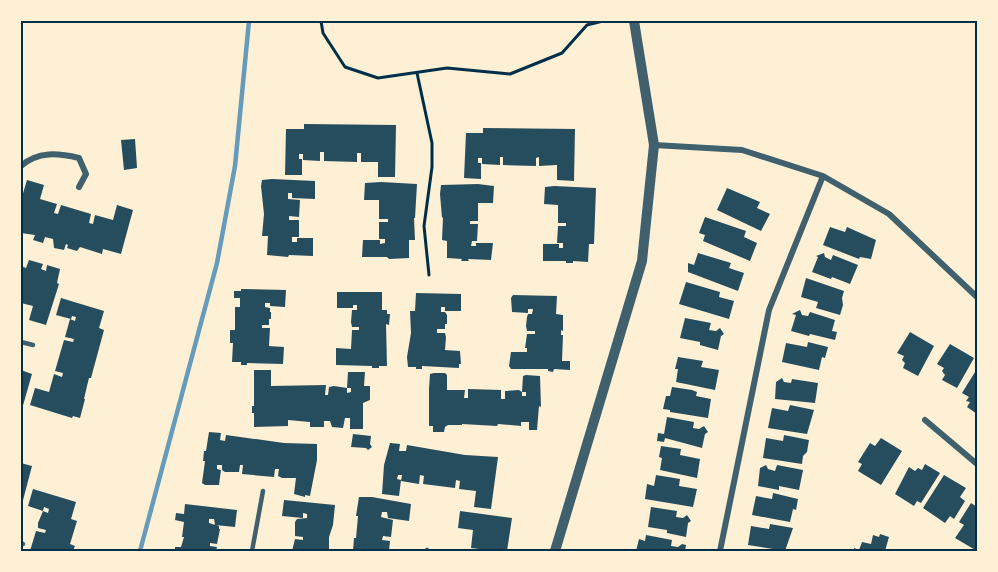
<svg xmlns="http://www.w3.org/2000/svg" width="998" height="572" font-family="'Noto Sans',sans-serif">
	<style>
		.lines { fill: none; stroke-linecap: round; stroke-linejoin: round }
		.stream { stroke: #669bbc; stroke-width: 4.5 }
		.building { fill: #264d5e }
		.path { stroke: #003049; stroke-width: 3 }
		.service { stroke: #3f606c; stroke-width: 4.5 }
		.minor { stroke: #3f606c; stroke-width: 6 }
		.tertiary { stroke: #3f606c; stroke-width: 10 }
		.neatline { fill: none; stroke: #003049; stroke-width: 2 }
	</style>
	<rect width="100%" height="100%" fill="#fdf0d5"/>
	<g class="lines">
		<path class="stream" d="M140 551 217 263 235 166 249 21"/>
	</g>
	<path class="building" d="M304 124 396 125 395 177H378V162H361V153H357V162L324 161V152H320V161L303 160V154H299V159H302V175H285L286 129H304Z
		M483 128 575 129 574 181 557 180V165L539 166V157L536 158V166L503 165V157H500V165L482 164V158H478V163H481V179L464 178 466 133H483Z
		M135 139 137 168 124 170 121 140Z
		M272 179 315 181V199L292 198V193H288V199L300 200 299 217 289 216V220H299V237H292V242H297V238H313V256L289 255 288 257 267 255 268 236H262L264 214 261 186 262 180Z
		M27 180 44 185 40 199 57 204 54 213 58 214 61 205 91 214 89 223 93 224 95 215 113 220 117 205 133 210 121 254 103 249 102 254 80 247 77 251 67 248 68 245 66 244 64 250 54 248 53 239 45 237 43 243 33 240 35 235 21 233V200Z
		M381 182 417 184 415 218H414L415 240H409V258L389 259 387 257H362L363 240H380V244L385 243V239H379V222H388V219H379V200H364L365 183Z
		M478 184 494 186 493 203H478V221H470V224H478L477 241H472L471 246H476V243H493L491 260 468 259 469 261H461L462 259 447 258V241L442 240 443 217 442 218 440 194 441 185Z
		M554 186 596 188 594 244H589L588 262 573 261V263H566V261H543V244H559V248H563V243H557L558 226H566V223H558V205L544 204 545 187Z
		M727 188 760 202 757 208 770 214 761 231 717 210Z
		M705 217 746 231 744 237 757 243 750 261 703 241 705 235 699 233Z
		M830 227 845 232 847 227 876 240 871 259 860 257 859 259 823 245Z
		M698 253 731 263 729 268 744 273 738 291 688 272V263L694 265Z
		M824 253 825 257 831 260 833 255 858 265 850 284 832 277 831 279 812 272 818 257 816 256Z
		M29 260 43 264 41 269 46 271 47 265 60 269 57 283 59 284 46 325 29 320 33 306 21 303V266L26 268Z
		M806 278 844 291 842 298 843 305 840 315 816 308 818 302 801 297Z
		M686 282 720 292 719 297 734 301 729 319 679 304Z
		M241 289 286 290 285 307 270 306V303H265V307L270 308V312H271V319H269V325H262V328H270L269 346 284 347 283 364 247 363V365H241V362H232L233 343H230V330H235V307H240V298H234V291H241Z
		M337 292H382V310H387V314H390L389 325 386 324 387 366H379V368H372V366L336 365V348L351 349 352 330H359V327H352L351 322 352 310H357V305H353V308H337Z
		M416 293 461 294V311H445V307H441V312H445L447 315V324H445V329H437V333H445L446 337 445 350 460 351 461 364H459V368L422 366V369H416V367H408L407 357 411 333 410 311H415Z
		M513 295 557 296 556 314 563 315V331L561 330V335H563L562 361H570V370L554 369 553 372 548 371V369H511L509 366 511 352H527V348H525L527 334H535V331H527L526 326 527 317 528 314H532L533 309H528V313L512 312 511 298Z
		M61 298 104 311 99 328 104 330 91 378H89L87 386 84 399H85L80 418 73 416 72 418 30 405 35 388 49 392 54 374 62 377 63 373 55 371 64 340 73 342 74 339 65 337 70 319 75 321 76 317 72 316 71 319 56 315Z
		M800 310 802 315 808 316 810 312 835 320 832 331 837 332 835 340 810 334 809 336 791 331 796 315 792 314Z
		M685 318 711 323 709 330 716 331 720 328 724 334 721 336 718 350 700 345V342L680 338Z
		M910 332 934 346 918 376 903 368 905 363 902 360 904 356 897 353Z
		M808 342 828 347 825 358 822 357 819 370 782 362 786 343 807 347Z
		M950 344 974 358 957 388 942 380 945 375 942 371 944 368 937 364Z
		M678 357 703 361 701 367 719 370 715 390 676 382 678 369H675Z
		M21 370 32 374 22 409H21Z
		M254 370H271V386L326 385 325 395H328L329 387 334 386 347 388V393L351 392V388H347L348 372H365L364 386H370V400L363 403V429H350V418H345L343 428 332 427 330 421H324V427H310V422L288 420V426L254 427V413H252V406H254Z
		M975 372 977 374V414L967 407 970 402 966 401 969 397 962 393Z
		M434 373H445L447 375V390H465L464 398H468V389L501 390V399H505V391L519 390 522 392V396H526V392H522L523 376 526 375 540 376 541 407 539 406 537 430H529V422H521V426L498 424 497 426 462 424V425H448L445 427 444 432H433V426H429V389L430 374Z
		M782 378 784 382 791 383 792 379 818 383 815 403 775 399 776 382Z
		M672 387 692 390 697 392 696 396 711 399 708 418 670 412V410L663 409 666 396H670Z
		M790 405 814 410 807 434 768 428 772 408 788 411Z
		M667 417 694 422 693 428 699 429 704 426 708 432 705 434 702 448 665 438 664 442 657 441 658 433 664 434Z
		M209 432 221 433 220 440 225 441 226 435 284 443 317 444V460L310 496 305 495V497L294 494 296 478H282L278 476 279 469H275L274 477 242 474 243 465H240L239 472H225L222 470V465H217V469L221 470 219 485H205L202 483 205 461H203L204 451H206Z
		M353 434 371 436 370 444 372 447 368 450 366 448 351 447Z
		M784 435 809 440 807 452 803 456 802 464 763 458 766 438 783 441Z
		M881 438 902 451 881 485 858 471 862 464 858 462 870 443 875 446Z
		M390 443 400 444 399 451H406L407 445 465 455 498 457 491 509 474 507 476 491 459 489 460 481 456 480 455 488 423 484 424 476 420 475 419 484 401 481 402 475H398L397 479 401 480 399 496 382 494 384 465Z
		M661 446 681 449 680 455 700 459 697 478 660 470 662 458 659 457Z
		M21 463 32 466 22 504H21Z
		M925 464 940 473 921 503 917 501 914 506 895 494 909 467 915 471 918 468 922 470Z
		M766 465 768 469 775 471 777 465 803 470 799 490 779 486V490L758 486 760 468Z
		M656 475 680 479 679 486 697 489 693 507 645 499 647 484 654 486Z
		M944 475 966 488 960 497 965 501 954 519 950 516 945 523 923 508Z
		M33 489 76 502 71 519 77 521 70 544 75 546 73 551H30L36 531 45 533 46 530 38 528V523L43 511 48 513 49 509 44 507 43 511 28 506Z
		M773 493 798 499 796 510 793 509 790 522 752 515 756 496 772 499Z
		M359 497H372L411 504 409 521 388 518 387 512H382L381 517 393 520 391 537 383 536 382 540 390 541 389 551H353L354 538H356L358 516H356Z
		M284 500 335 505 333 525 329 537V551H292L295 539 303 540V537L295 536V522L297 519 307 518V514L303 513V518L282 516Z
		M971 503 977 507V551L955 538 964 525 959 522Z
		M185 504 237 510 235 527 215 525 214 519H209V523L219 526V529H220L217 544 210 543V546L217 547 216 551H175V547H181L184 537H182L184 522 175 520 176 513 184 514Z
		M651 507 677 511 676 517 683 518 687 515 691 521 688 523 686 537 667 533V530L648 527Z
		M460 511 512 518 507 551H479V549L471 548 473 530 458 528Z
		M770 524 793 528 785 551 748 545 751 526 769 529Z
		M880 534 889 537 885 551H854V548L859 550 862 542 871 544 873 535 879 537Z
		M646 535 672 540 671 546 678 547 682 544 686 545 685 551H636L639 539 645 541Z"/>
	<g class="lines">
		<path class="path" d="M321 21 323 33 345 67 378 78 447 68 510 74 562 53 587 25 603 21
			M417 73 432 143V167L424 226 429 275"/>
		<path class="service" d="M21 342 33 345
			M21 543 23 544
			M252 551 263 491
			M426 551 427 550"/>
		<path class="minor" d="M654 145 742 150 823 176 889 214 977 297
			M21 166C38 151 58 153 79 158L86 174 79 187
			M925 420 977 464
			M720 551 769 310 823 176"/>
		<path class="tertiary" d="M555 551 642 261 654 145 634 21"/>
	</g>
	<rect width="998" height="572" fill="none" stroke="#fdf0d5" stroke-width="45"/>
	<rect x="22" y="22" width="954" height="528" class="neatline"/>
</svg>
